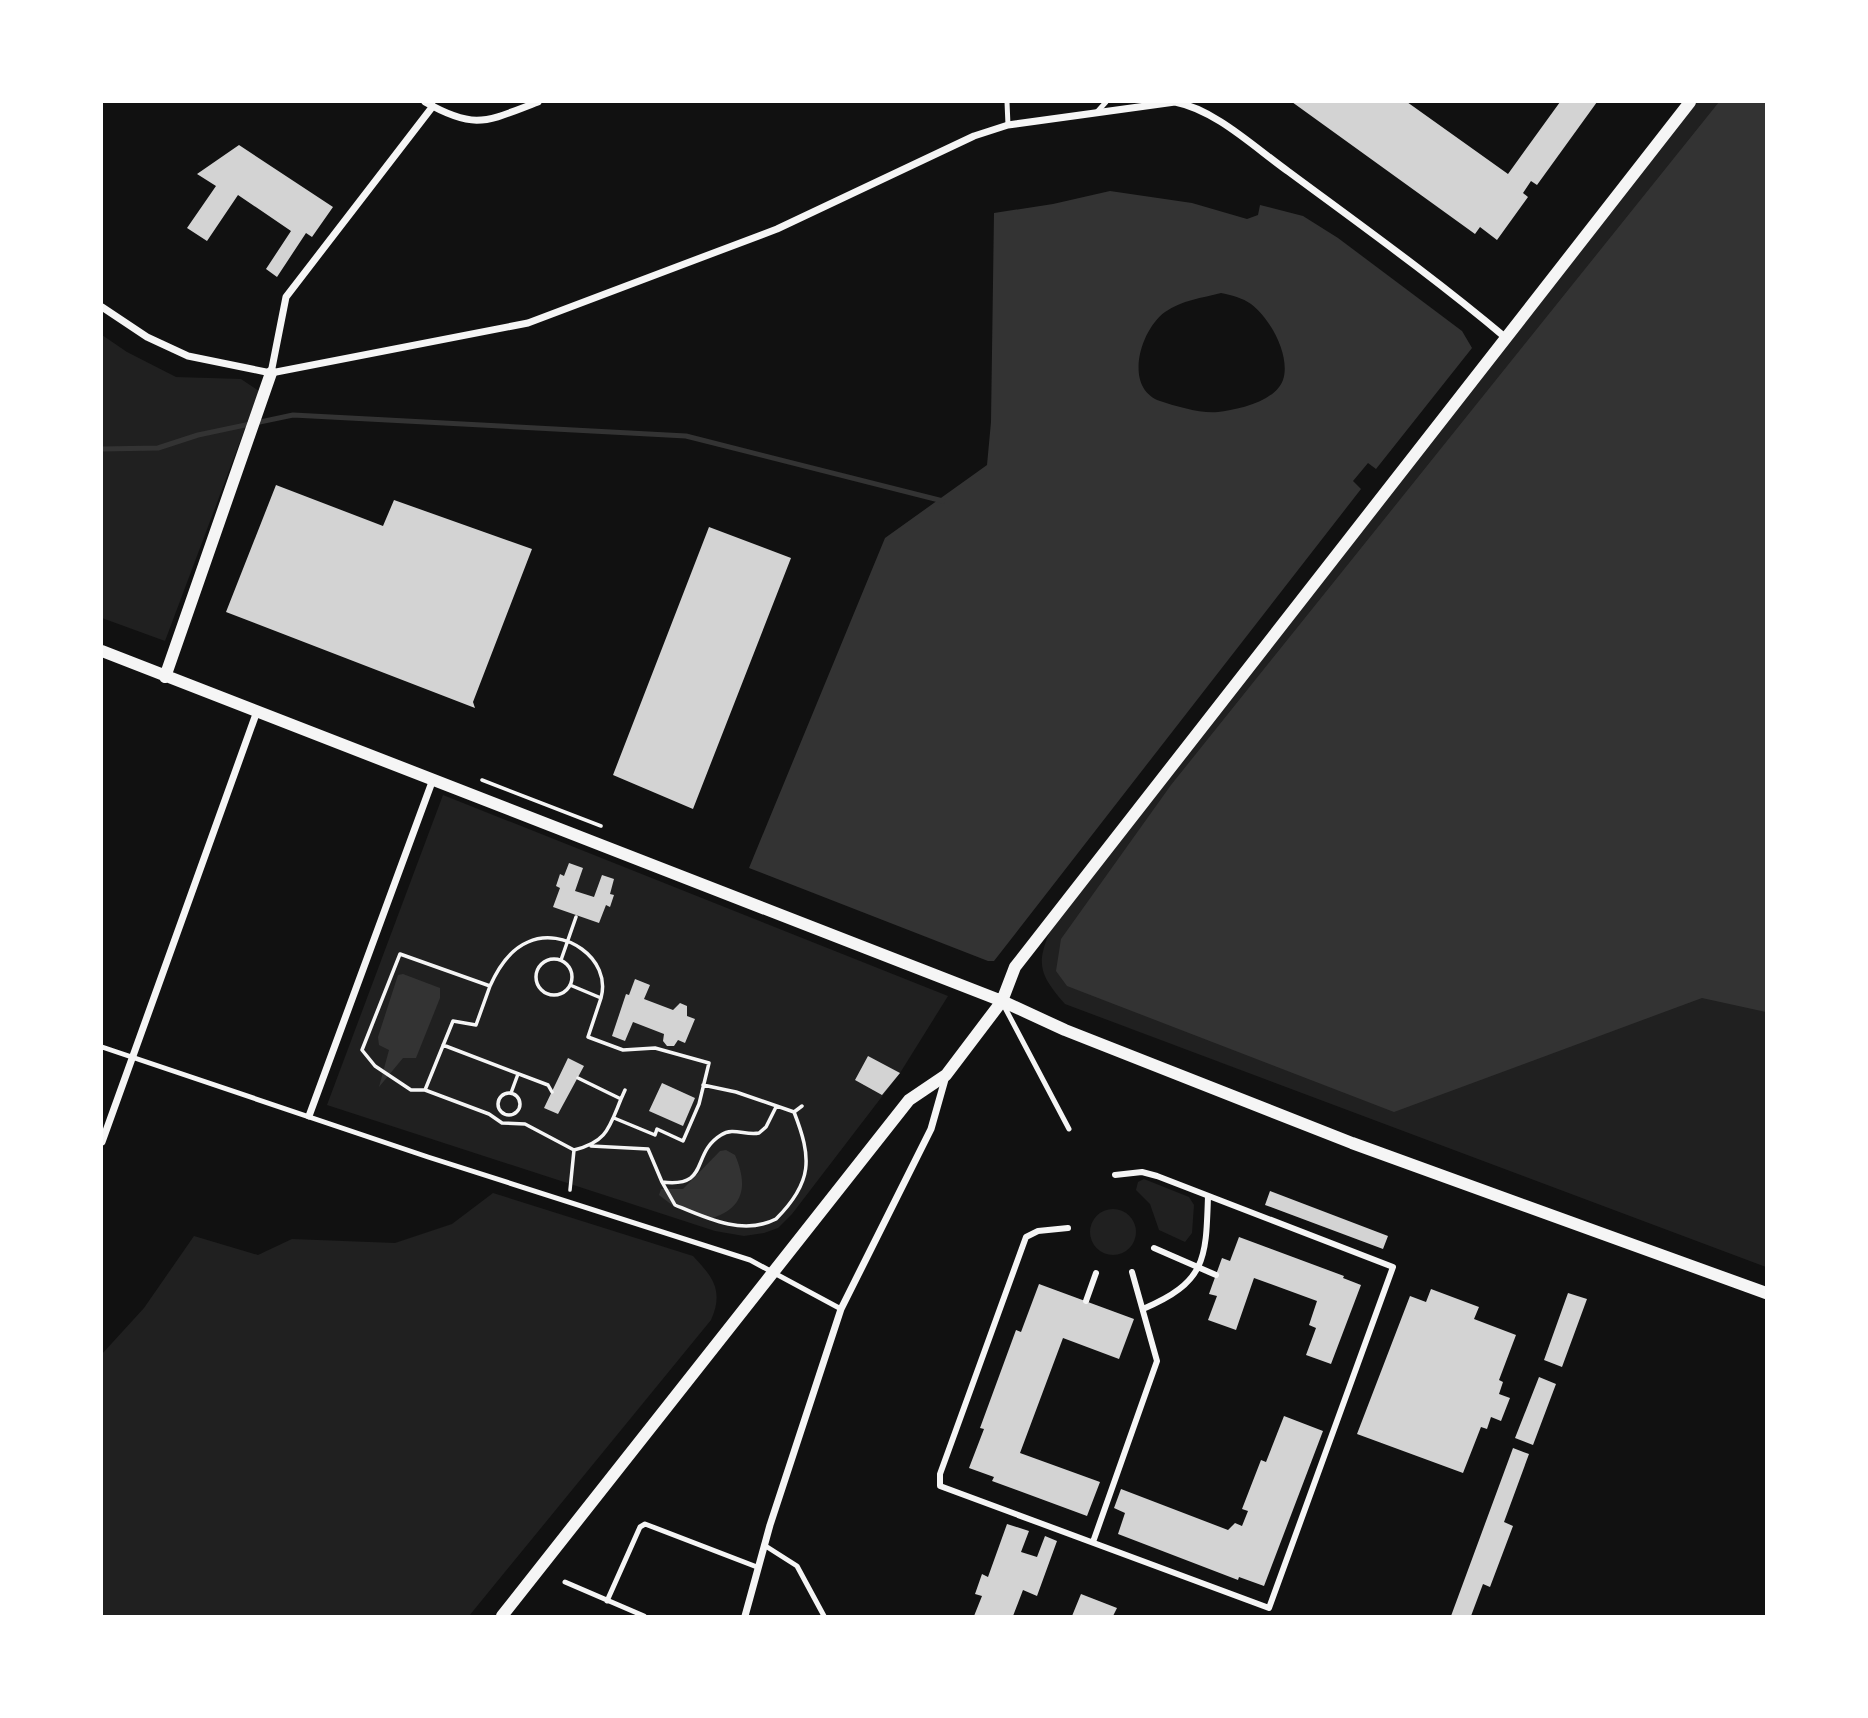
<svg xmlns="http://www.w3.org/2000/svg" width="1868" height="1718" font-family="'Fira Sans',sans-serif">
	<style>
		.green { fill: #202020 }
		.water { fill: #333; fill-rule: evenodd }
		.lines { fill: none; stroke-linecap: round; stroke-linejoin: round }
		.stream { stroke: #333; stroke-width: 5 }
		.building { fill: #d3d3d3 }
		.path { stroke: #f5f5f5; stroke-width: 3.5 }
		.service { stroke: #f5f5f5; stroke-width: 5 }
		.pedestrian { stroke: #f5f5f5; stroke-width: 6 }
		.minor { stroke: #f5f5f5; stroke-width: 7 }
		.tertiary { stroke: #f5f5f5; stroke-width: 12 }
	</style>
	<rect width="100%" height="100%" fill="#111"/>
	<path class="green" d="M1690 102H1766V1267L1065 1004C1030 965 1041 958 1057 911Z
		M102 335 127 352 176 377 241 379 259 391 165 641 102 618Z
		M443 795 948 996 900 1073 792 1214 778 1228 764 1233 744 1236 715 1231 327 1105Z
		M1144 1179 1189 1197 1194 1205 1192 1233 1185 1242 1159 1230 1150 1204 1136 1190 1138 1182Z
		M493 1193 693 1256C713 1277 724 1291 711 1320L469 1616H102V1354L144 1308 194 1236 258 1255 292 1239 395 1243 452 1224Z
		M1090 1232a23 23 0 1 1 46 0a23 23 0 1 1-46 0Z"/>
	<path class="water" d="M1719 102H1766V1012L1702 998 1394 1112 1067 986 1056 971 1061 939 1171 785Z
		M1110 191 1192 203 1247 219 1258 215 1260 205 1303 216 1338 238 1462 331 1472 348 1376 469 1368 463 1353 481 1361 489 994 961H988L749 868 885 538 987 465 991 422 994 213 1053 204ZM1221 293C1231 295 1243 298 1251 304 1270 318 1291 356 1283 380 1275 402 1237 410 1218 412 1202 414 1175 406 1160 401 1123 388 1140 330 1165 312 1182 300 1202 298 1221 293Z
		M403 974 440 988V998L416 1058H403L379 1087 389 1050 379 1045 378 1037 398 975Z
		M726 1150 735 1155C748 1185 745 1209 709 1219L672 1205 659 1195 661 1189H683L720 1151Z"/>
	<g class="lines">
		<path class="stream" d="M102 449 158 448 198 435 293 415 686 436 943 501"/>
	</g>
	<path class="building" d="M1292 102H1407L1508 174 1560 102H1597L1537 185 1531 181 1523 193 1528 197 1497 240 1480 227 1475 234Z
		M239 145 333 207 312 237 306 233 277 277 266 269 291 231 238 195 207 241 187 228 216 186 197 174Z
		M276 485 383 526 394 500 532 549 473 702 475 708 226 612Z
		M709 527 791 558 693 809 613 775Z
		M569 863 583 868 575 891 594 897 602 875 614 879 610 894 614 895 610 907 606 905 599 923 553 907 560 888 556 886 560 874 564 876Z
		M635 979 650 985 644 999 673 1010 680 1003 687 1006V1016L695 1019 685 1043 678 1040 674 1046H667L663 1041 664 1034 633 1022 625 1041 612 1036 626 994 629 995Z
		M868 1056 900 1073 882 1095 855 1080Z
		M568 1058 584 1066 558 1114 544 1108Z
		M662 1083 695 1098 683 1126 649 1111Z
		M1270 1191 1388 1236 1383 1249 1265 1205Z
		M1239 1237 1344 1276 1343 1278 1361 1285 1331 1364 1306 1355 1316 1328 1309 1325 1317 1301 1254 1278 1236 1330 1208 1320 1217 1296 1209 1294 1222 1258 1230 1261Z
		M1039 1284 1134 1319 1119 1359 1063 1338 1020 1453 1100 1482 1087 1516 992 1481 994 1477 969 1468 984 1429 980 1428 1016 1330 1021 1332Z
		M1431 1289 1479 1307 1474 1319 1516 1335 1499 1380 1503 1382 1499 1394 1510 1398 1501 1421 1491 1417 1487 1429 1481 1427 1463 1473 1357 1434 1410 1296 1426 1302Z
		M1568 1293 1587 1299 1562 1367 1544 1360Z
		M1539 1377 1556 1384 1533 1445 1515 1438Z
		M1284 1416 1323 1431 1264 1586 1239 1577 1238 1580 1118 1534 1125 1513 1114 1508 1121 1489 1228 1530 1235 1523 1242 1526 1248 1511 1242 1509 1261 1460 1266 1462Z
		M1513 1448 1529 1454 1504 1522 1513 1526 1490 1587 1483 1584 1471 1616H1451Z
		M1007 1524 1029 1531 1021 1552 1037 1557 1045 1536 1057 1541 1037 1596 1023 1590 1013 1616H974L982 1596 975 1594 982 1574 988 1577Z
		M1081 1594 1117 1608 1113 1616H1072Z"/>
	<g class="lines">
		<path class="path" d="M482 780 601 826
			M536 977a18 18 0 1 1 36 0a18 18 0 1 1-36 0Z
			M561 960 576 917
			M490 986C498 968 509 950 528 942 563 926 612 958 601 998L570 985
			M601 998 588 1037 623 1050 655 1048 709 1063 699 1104 683 1141 657 1129 655 1135 614 1118
			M443 1045 548 1085 552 1092
			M703 1085 736 1092 794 1112 802 1106
			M425 1090 453 1021 476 1025 490 986 400 954 362 1050 375 1066 411 1090H425L489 1114 502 1123 525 1124 574 1150C607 1142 609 1128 621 1099L578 1078
			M511 1093 518 1074
			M498 1104a11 11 0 1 1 22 0a11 11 0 1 1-22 0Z
			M621 1099 625 1090
			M591 1146 648 1149 662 1182C711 1188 690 1154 721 1135 733 1127 746 1136 759 1133L766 1127 776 1107
			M662 1182 675 1205C706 1218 743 1236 776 1219 813 1182 812 1158 794 1112
			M570 1190 574 1150"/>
		<path class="service" d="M1007 102 1008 125
			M1097 112 1106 102
			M1003 1004 1069 1129
			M102 1047 428 1157 750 1260 841 1309
			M764 1545 797 1566 824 1616
			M565 1582 644 1616
			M607 1601 640 1527 645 1524 757 1567"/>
		<path class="pedestrian" d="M1068 1228 1038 1231 1026 1237 940 1474V1486L1269 1608 1393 1267 1157 1176 1142 1172 1115 1175
			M1154 1248 1216 1275
			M1086 1301 1096 1273
			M1143 1309C1206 1282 1206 1260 1208 1196
			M1093 1542 1157 1361 1132 1272"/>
		<path class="minor" d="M425 102C476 131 487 121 538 102
			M102 307 147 337 188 356 271 373 528 323 777 229 974 136 1008 125 1175 102C1216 110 1255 148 1289 172 1362 226 1436 279 1506 338
			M271 373 286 297 433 106
			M309 1116 432 782
			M102 1142 256 714
			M745 1616 770 1525 841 1309 931 1129 946 1076"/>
		<path class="tertiary" d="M102 651 1002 1001 1065 1030 1352 1143 1766 1293
			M165 677 271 373
			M502 1616 909 1100 946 1075 1002 1001 1015 967 1690 102"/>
	</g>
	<rect width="1868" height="1718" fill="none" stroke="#ffffff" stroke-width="206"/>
</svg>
